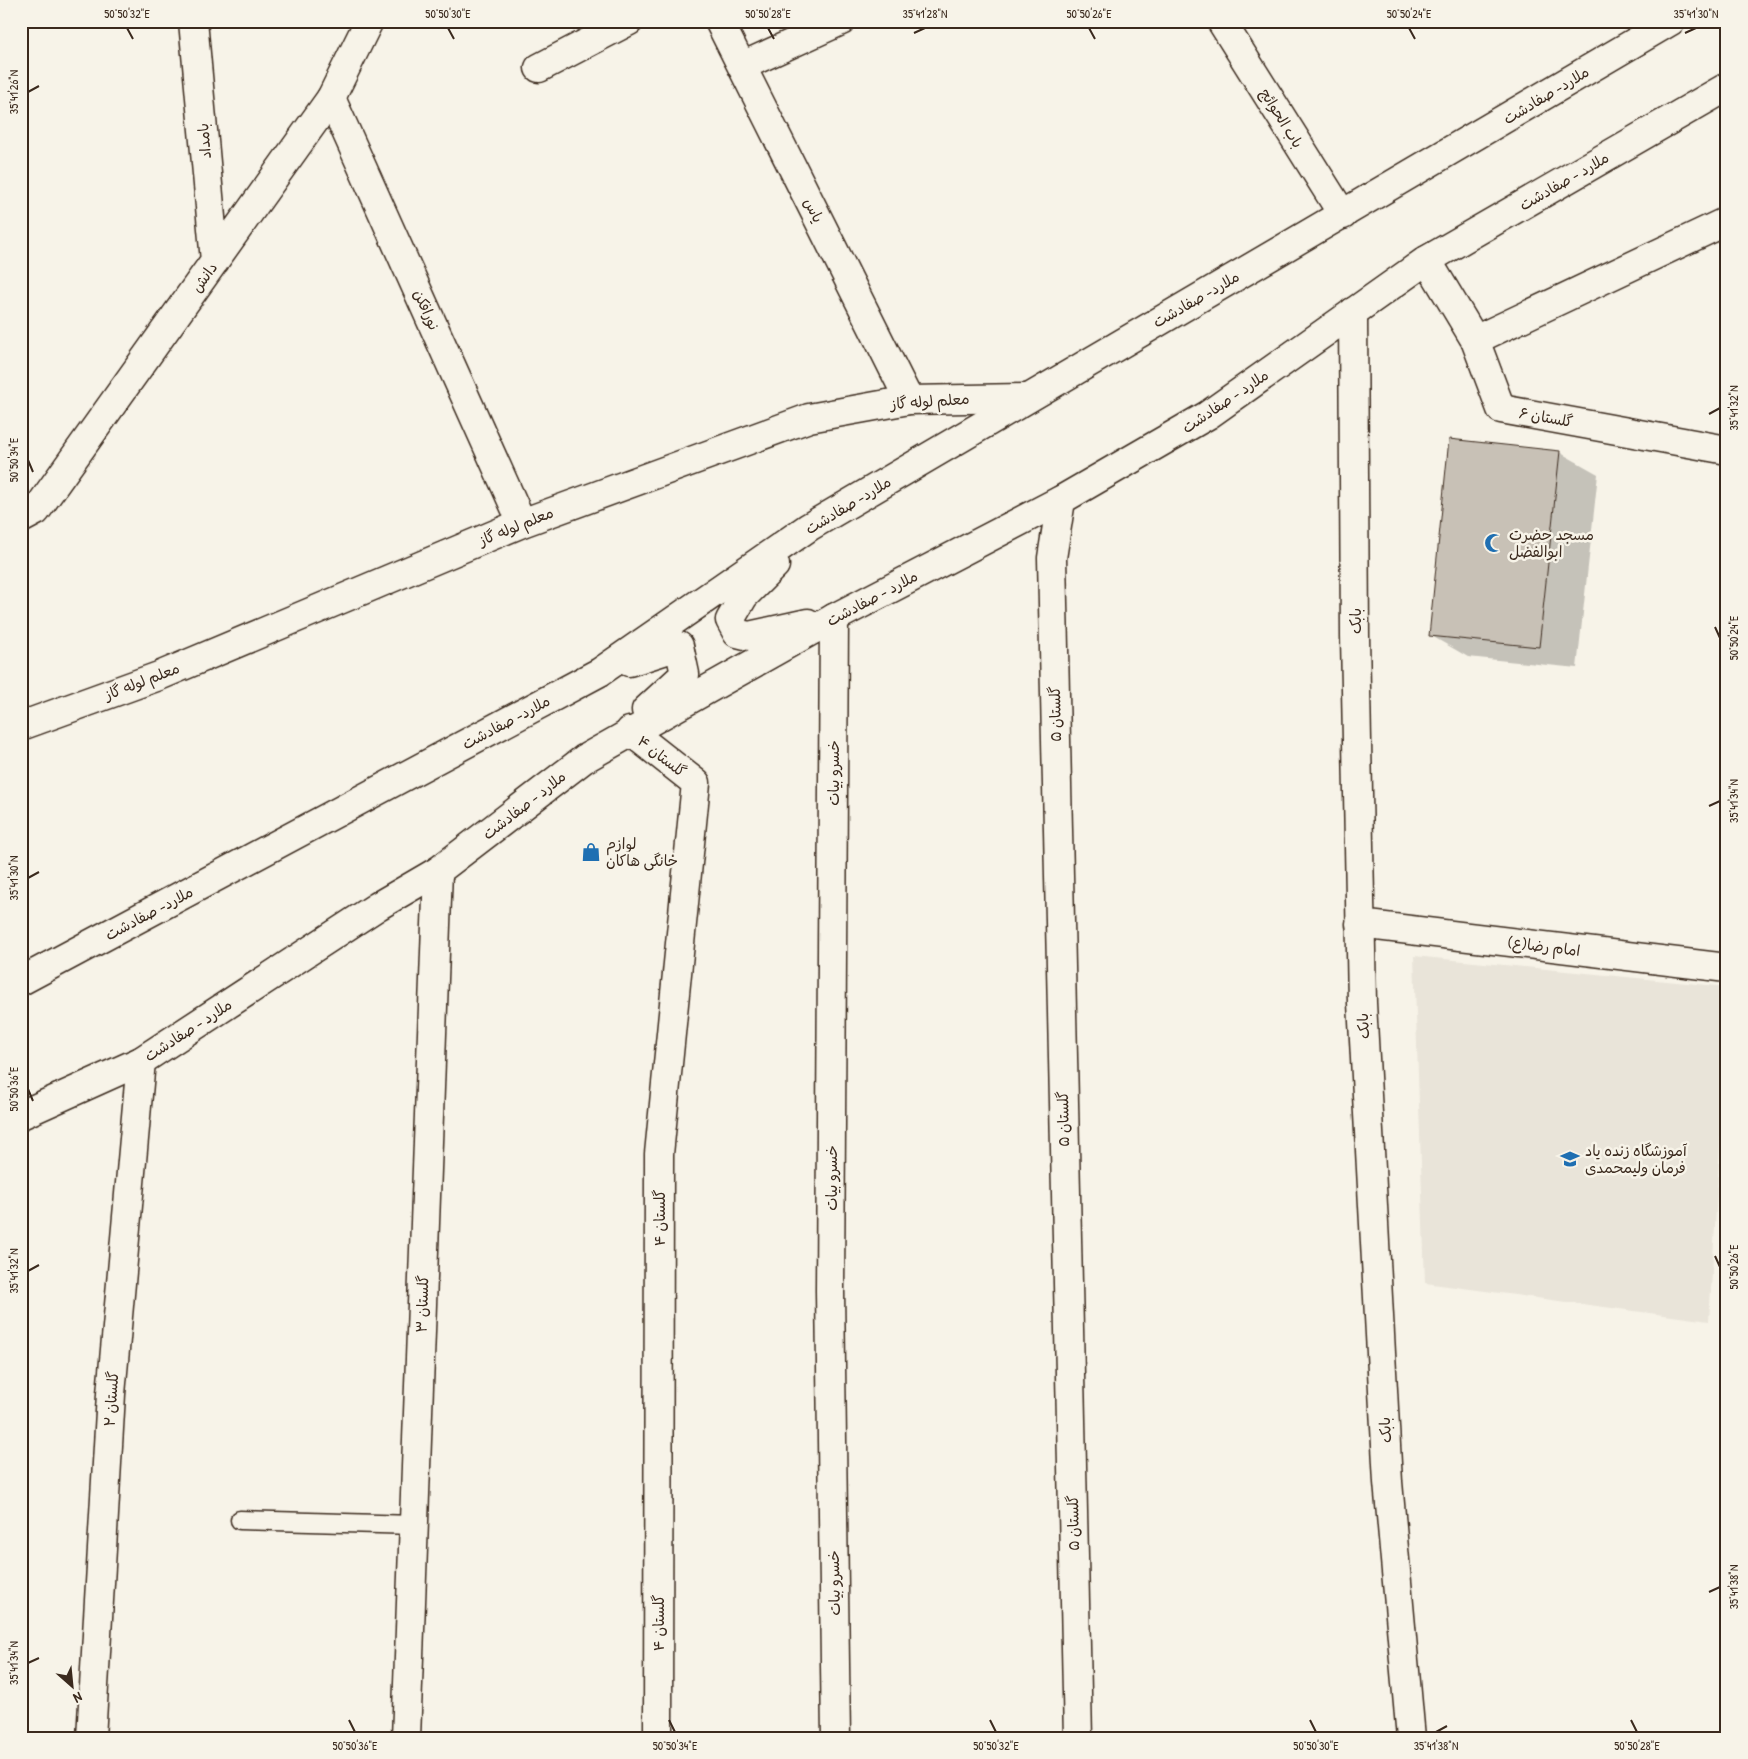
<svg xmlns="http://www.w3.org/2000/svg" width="1748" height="1759" font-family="'Patrick Hand','Playpen Sans Arabic',sans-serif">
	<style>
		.built { fill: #e9e4d9 }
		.shadow { fill: #0003 }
		.building { fill: #c8c1b6; stroke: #3b2a1e }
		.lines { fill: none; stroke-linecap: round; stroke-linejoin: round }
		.service-casing { stroke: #3b2a1e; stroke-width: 21 }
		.minor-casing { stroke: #3b2a1e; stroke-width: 31 }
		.tertiary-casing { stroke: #3b2a1e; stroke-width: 31 }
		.trunk-casing { stroke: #3b2a1e; stroke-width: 31 }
		.service { stroke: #f7f3e8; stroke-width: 18 }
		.minor { stroke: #f7f3e8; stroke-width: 28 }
		.tertiary { stroke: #f7f3e8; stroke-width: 28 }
		.trunk { stroke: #f7f3e8; stroke-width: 28 }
		.ticks { fill: none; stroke: #3b2a1e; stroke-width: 2 }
		.labels { text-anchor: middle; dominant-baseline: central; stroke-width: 5; stroke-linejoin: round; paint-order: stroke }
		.street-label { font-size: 15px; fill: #3b2a1e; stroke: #f7f3e8 }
		.poi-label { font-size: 15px; fill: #3b2a1e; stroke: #f7f3e8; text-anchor: start }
		.neatline { fill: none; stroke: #3b2a1e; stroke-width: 2 }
		.ticks-label { font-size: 12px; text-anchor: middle; fill: #3b2a1e }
	</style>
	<rect width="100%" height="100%" fill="#f7f3e8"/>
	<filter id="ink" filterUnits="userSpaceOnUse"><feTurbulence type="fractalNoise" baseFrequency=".02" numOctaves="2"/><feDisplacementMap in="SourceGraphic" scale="10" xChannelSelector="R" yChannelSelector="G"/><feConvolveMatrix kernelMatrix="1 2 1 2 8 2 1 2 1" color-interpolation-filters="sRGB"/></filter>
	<g filter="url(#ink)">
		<path class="built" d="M1414 956 1727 987V1036L1709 1321 1425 1283Z"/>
		<path class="shadow" d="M1559 452 1598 474 1577 668 1468 657 1430 635Z"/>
		<path class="building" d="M1449 439 1560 451 1539 647 1429 636Z"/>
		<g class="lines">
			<g class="service-casing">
				<path id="service" d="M240 1520 414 1525"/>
			</g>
			<g class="minor-casing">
				<path id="minor" d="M193 21 215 261
					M719 21 909 400
					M1221 21 1343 215
					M742 66 841 21
					M539 68 629 21
					M1427 260 1475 340 1501 409 1727 450
					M1353 312 1355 636 1362 1003 1388 1482 1411 1738
					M1475 340 1727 221
					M1061 500 1052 558 1078 1738
					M21 519 36 511 331 98 369 21
					M834 618 830 1291 836 1738
					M630 731 696 783 659 1154 658 1738
					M1360 924 1727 968
					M91 1738 111 1394 141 1061
					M406 1738 438 871"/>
			</g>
			<g class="tertiary-casing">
				<path id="tertiary" d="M331 98 522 523
					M21 726 159 676 522 523 809 418 909 400 1028 398"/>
			</g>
			<g class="trunk-casing">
				<path id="trunk" d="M775 565 744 596 730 620 737 633 749 636 808 623
					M629 662 679 646 685 674 646 710
					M21 981 600 672 809 527 1671 21
					M21 1115 141 1061 378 906 438 871 584 759 834 618 1061 500 1208 415 1427 260 1727 87"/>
			</g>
			<use href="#service" class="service"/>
			<use href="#minor" class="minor"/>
			<use href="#tertiary" class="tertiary"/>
			<use href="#trunk" class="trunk"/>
		</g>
	</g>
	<path class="ticks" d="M127 28 133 39M448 28 454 39M768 28 774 39M1089 28 1095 39M1409 28 1415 39M914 33 925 28M1685 33 1696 28M28 92 39 86M1709 414 1720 408M28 460 33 472M1715 627 1720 638M1709 806 1720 801M28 878 39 872M28 1089 33 1101M1715 1256 1720 1267M28 1271 39 1265M1709 1592 1720 1587M28 1663 39 1658M349 1720 355 1732M669 1720 675 1732M990 1720 996 1732M1310 1720 1316 1732M1631 1720 1637 1732M1436 1732 1447 1726"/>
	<defs>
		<g id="mosque-bare" transform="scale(1.5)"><path d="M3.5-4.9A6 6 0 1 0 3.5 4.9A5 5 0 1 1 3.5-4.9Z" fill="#1f6fb2" stroke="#f7f3e8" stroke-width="2.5" paint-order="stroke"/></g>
		<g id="shop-bare" transform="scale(1.5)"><path d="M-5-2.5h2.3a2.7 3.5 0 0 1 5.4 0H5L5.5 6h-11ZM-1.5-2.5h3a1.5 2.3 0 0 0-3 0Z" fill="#1f6fb2" stroke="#f7f3e8" stroke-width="2.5" paint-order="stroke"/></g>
		<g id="school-bare" transform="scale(1.5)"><path d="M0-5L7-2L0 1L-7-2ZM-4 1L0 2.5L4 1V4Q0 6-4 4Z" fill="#1f6fb2" stroke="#f7f3e8" stroke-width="2.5" paint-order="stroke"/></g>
	</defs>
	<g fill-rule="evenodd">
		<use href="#mosque-bare" x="1494" y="543"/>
		<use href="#shop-bare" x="591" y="852"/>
		<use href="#school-bare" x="1570" y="1159"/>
	</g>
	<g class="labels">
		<g class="street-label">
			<text transform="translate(1546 95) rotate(-31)">ملارد- صفادشت</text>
			<text transform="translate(1282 118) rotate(58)">باب الحوائج</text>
			<text transform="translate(204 141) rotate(-95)">بامداد</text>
			<text transform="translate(1564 181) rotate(-30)">ملارد - صفادشت</text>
			<text transform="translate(814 210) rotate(63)">یاس</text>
			<text transform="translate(204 277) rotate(-54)">دانش</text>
			<text transform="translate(1196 299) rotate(-30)">ملارد- صفادشت</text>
			<text transform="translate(427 310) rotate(66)">نورافکن</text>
			<text transform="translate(930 401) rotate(-4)">معلم لوله گاز</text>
			<text transform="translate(1225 401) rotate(-34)">ملارد - صفادشت</text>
			<text transform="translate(1546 417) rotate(10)">گلستان ۶</text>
			<text transform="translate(848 505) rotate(-31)">ملارد- صفادشت</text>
			<text transform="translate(516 526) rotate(-22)">معلم لوله گاز</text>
			<text transform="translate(872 598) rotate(-28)">ملارد - صفادشت</text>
			<text transform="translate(1355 621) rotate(-90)">بابک</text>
			<text transform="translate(142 681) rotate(-21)">معلم لوله گاز</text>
			<text transform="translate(1055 714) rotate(-91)">گلستان ۵</text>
			<text transform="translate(506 722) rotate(-28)">ملارد- صفادشت</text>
			<text transform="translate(662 756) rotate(38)">گلستان ۴</text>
			<text transform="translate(833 773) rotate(-90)">خسرو بیات</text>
			<text transform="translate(524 805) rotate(-38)">ملارد - صفادشت</text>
			<text transform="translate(149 913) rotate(-28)">ملارد- صفادشت</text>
			<text transform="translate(1544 946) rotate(7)">امام رضا(ع)</text>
			<text transform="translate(1363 1026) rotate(-93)">بابک</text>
			<text transform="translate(188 1030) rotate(-33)">ملارد - صفادشت</text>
			<text transform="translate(1063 1119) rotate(-91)">گلستان ۵</text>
			<text transform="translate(831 1178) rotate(-90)">خسرو بیات</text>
			<text transform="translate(659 1218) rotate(-90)">گلستان ۴</text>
			<text transform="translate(422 1304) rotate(-88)">گلستان ۳</text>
			<text transform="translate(111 1399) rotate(-86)">گلستان ۲</text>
			<text transform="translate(1385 1430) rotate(-93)">بابک</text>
			<text transform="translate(1073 1523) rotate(-91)">گلستان ۵</text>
			<text transform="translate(834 1583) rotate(-91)">خسرو بیات</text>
			<text transform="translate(658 1623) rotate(-90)">گلستان ۴</text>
		</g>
		<g class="poi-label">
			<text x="1509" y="534">مسجد حضرت<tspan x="1509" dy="17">ابوالفضل</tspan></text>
			<text x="606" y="843">لوازم<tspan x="606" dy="17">خانگی هاکان</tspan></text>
			<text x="1585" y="1150">آموزشگاه زنده یاد<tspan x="1585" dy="17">فرمان ولیمحمدی</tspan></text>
		</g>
	</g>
	<rect width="1748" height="1759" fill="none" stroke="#f7f3e8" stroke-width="55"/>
	<g transform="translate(72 1686) rotate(153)" stroke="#f7f3e8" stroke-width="4" paint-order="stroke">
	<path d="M0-4L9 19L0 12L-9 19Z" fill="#3b2a1e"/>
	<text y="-8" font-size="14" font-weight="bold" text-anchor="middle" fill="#3b2a1e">N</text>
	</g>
	<rect x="28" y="28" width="1692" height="1704" class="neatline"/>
	<g class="ticks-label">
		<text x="127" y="18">50°50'32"E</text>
		<text x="448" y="18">50°50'30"E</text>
		<text x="768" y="18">50°50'28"E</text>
		<text x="925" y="18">35°41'28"N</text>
		<text x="1089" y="18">50°50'26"E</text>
		<text x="1409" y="18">50°50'24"E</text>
		<text x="1696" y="18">35°41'30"N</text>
		<text transform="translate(14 92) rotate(-90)" y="4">35°41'26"N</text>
		<text transform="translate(1734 408) rotate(-90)" y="4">35°41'32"N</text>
		<text transform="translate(14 460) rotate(-90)" y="4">50°50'34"E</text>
		<text transform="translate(1734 638) rotate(-90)" y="4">50°50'24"E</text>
		<text transform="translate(1734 801) rotate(-90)" y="4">35°41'34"N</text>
		<text transform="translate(14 878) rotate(-90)" y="4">35°41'30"N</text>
		<text transform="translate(14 1089) rotate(-90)" y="4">50°50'36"E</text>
		<text transform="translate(1734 1267) rotate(-90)" y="4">50°50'26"E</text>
		<text transform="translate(14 1271) rotate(-90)" y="4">35°41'32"N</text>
		<text transform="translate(1734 1587) rotate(-90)" y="4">35°41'38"N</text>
		<text transform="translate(14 1663) rotate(-90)" y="4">35°41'34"N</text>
		<text x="355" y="1750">50°50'36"E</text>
		<text x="675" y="1750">50°50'34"E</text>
		<text x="996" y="1750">50°50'32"E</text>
		<text x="1316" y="1750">50°50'30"E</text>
		<text x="1436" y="1750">35°41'38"N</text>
		<text x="1637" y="1750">50°50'28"E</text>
	</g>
</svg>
